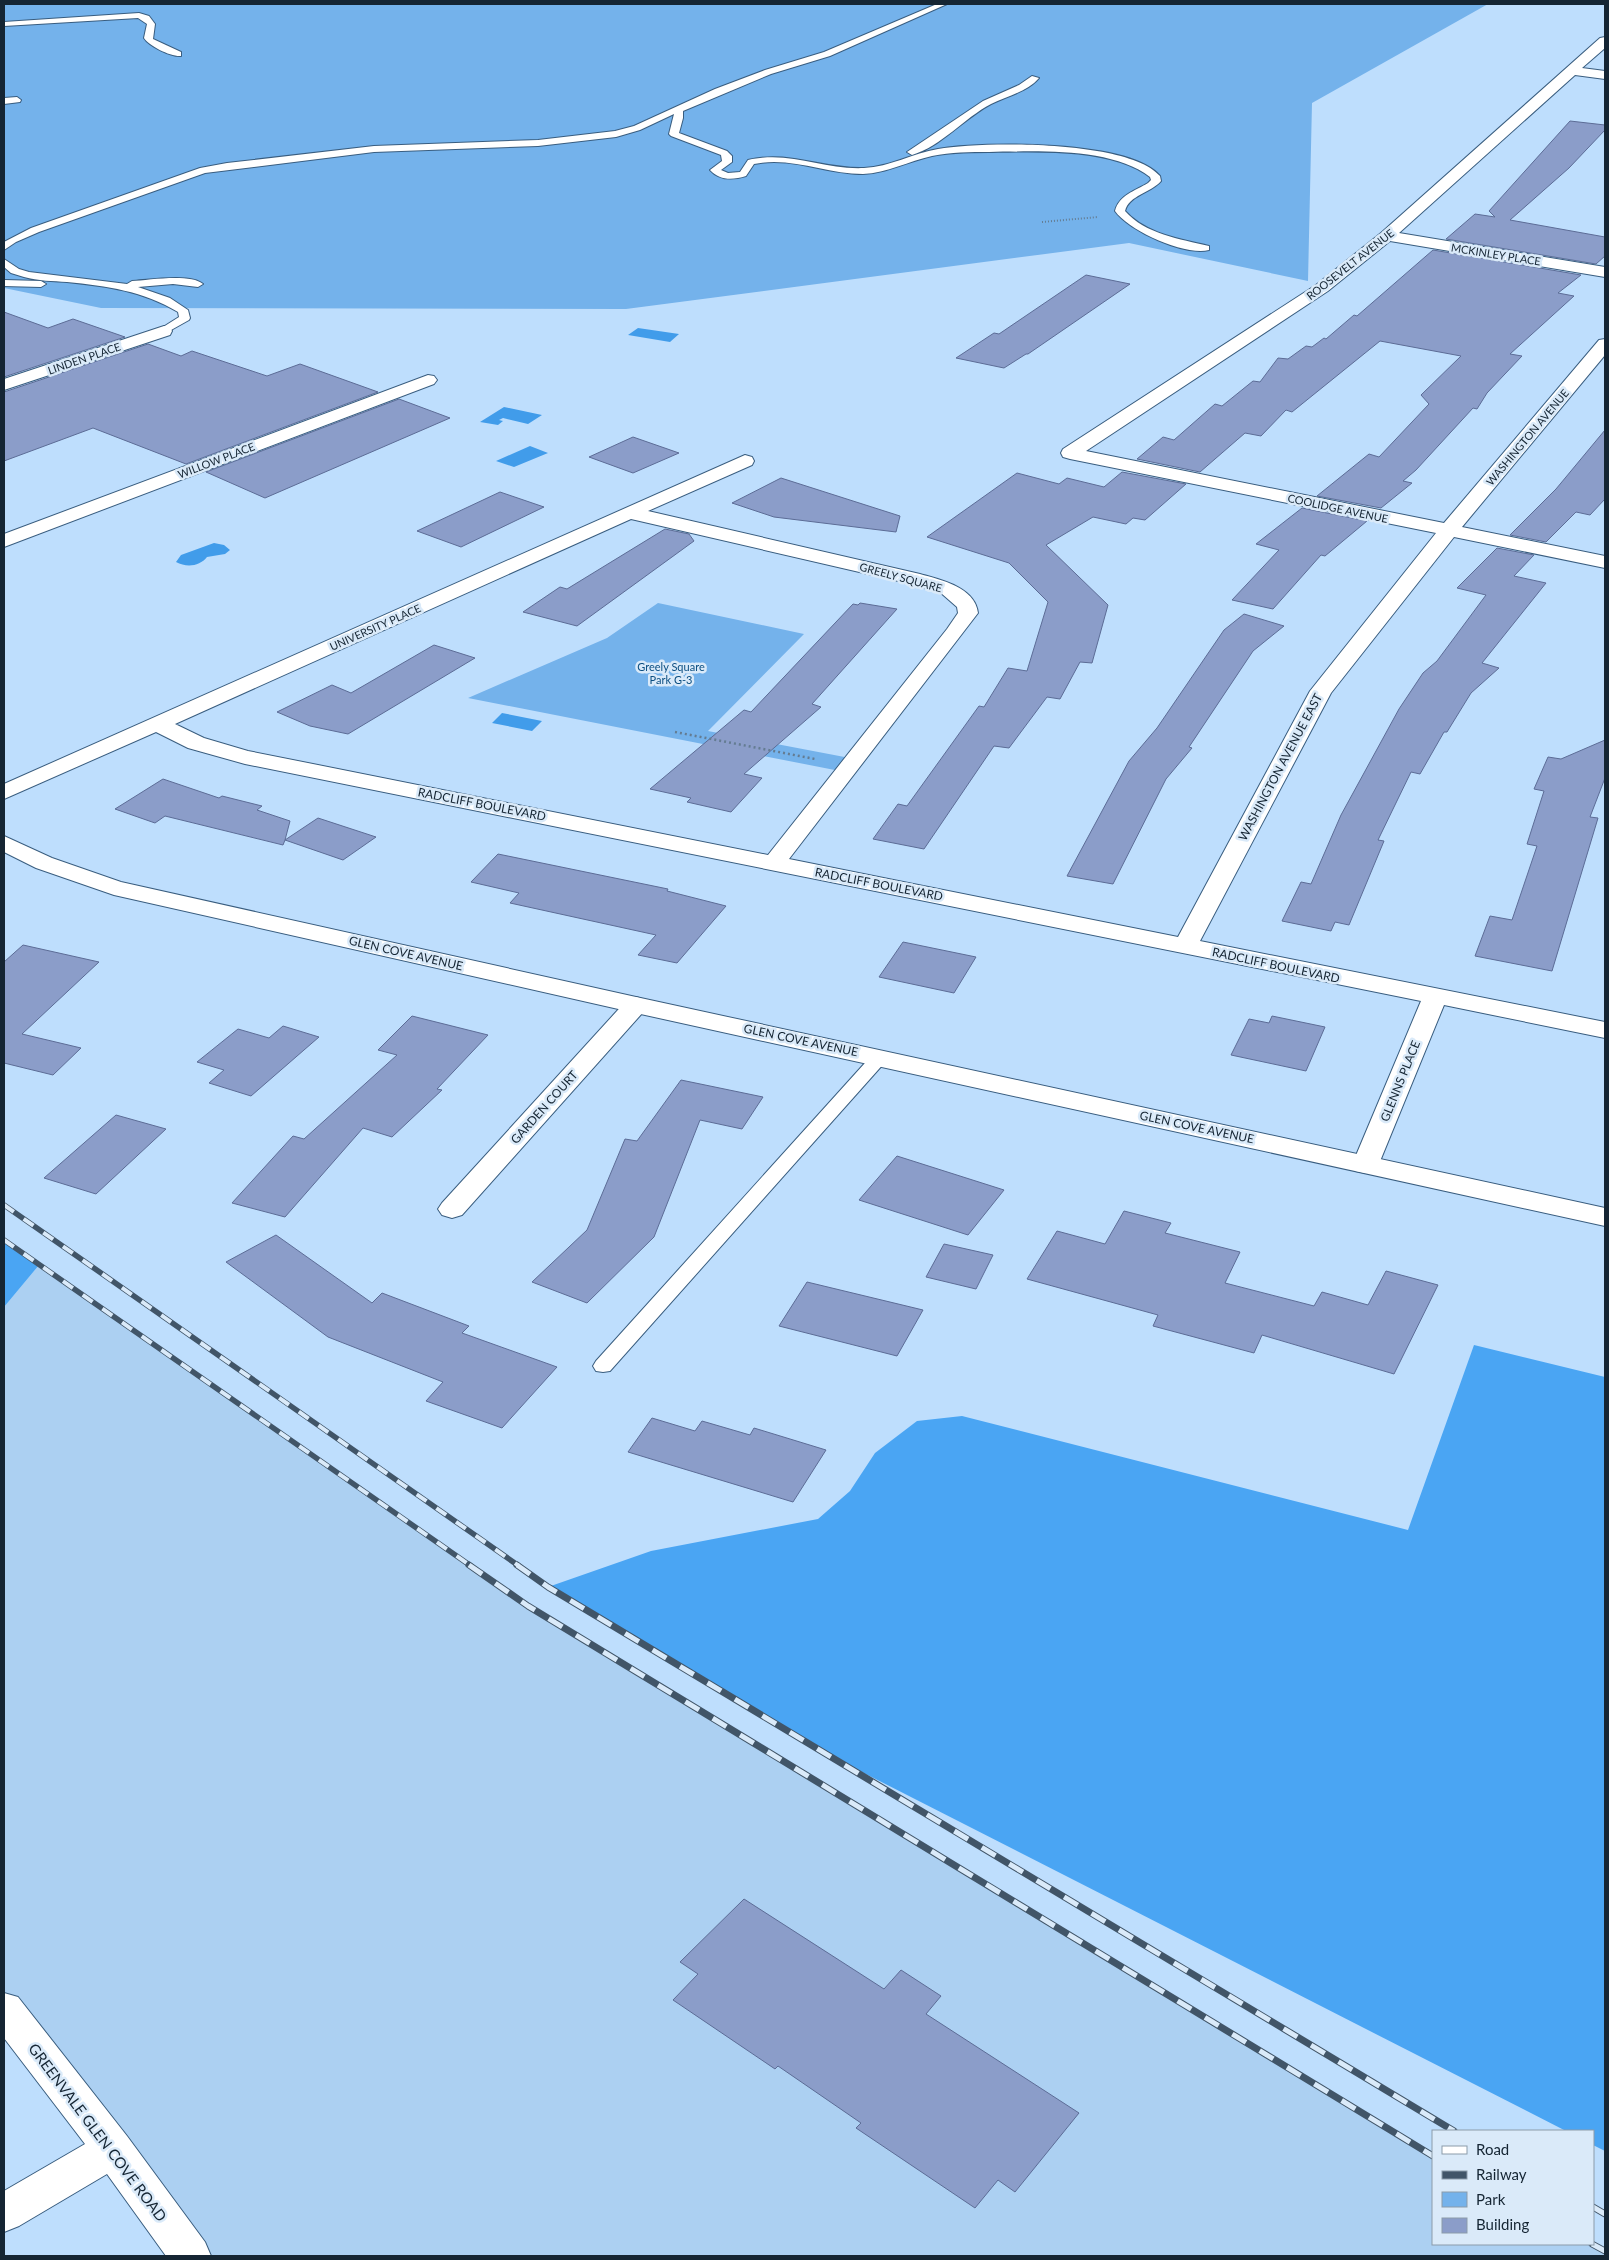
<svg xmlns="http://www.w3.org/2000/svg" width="1609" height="2260" font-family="Lato,sans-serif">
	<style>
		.built { fill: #acd0f2 }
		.green { fill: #74b2eb }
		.forest { fill: #4aa5f3 }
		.water { fill: #419cea }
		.building { fill: #8b9dc9; stroke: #5c6c96 }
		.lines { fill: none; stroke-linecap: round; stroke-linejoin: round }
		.service-casing { stroke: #395d7f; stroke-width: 2 }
		.minor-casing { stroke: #395d7f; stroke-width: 2 }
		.secondary-casing { stroke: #395d7f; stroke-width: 2 }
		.primary-casing { stroke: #395d7f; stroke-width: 2 }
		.path-far1 { stroke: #647c92; stroke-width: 2; stroke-dasharray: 1 2; stroke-linecap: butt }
		.path { stroke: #647c92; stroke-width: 2.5; stroke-dasharray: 2 3; stroke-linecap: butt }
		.service { fill: #fff; fill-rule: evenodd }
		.minor { fill: #fff; fill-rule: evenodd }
		.secondary { fill: #fff; fill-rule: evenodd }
		.primary { fill: #fff; fill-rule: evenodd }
		.rail-far1-casing { stroke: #415568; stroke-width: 5.5 }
		.rail-casing { stroke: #415568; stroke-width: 7 }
		.rail-far1 { stroke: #daeaf9; stroke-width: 4; stroke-dasharray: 12; stroke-linecap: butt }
		.rail { stroke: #daeaf9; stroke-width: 5; stroke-dasharray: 16; stroke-linecap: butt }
		.labels { text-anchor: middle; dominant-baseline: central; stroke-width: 5; stroke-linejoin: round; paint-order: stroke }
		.far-street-label { font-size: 11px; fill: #152533; stroke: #daeaf9 }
		.far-park-label { font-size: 11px; fill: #0b4e81; stroke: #daeaf9 }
		.street-label { font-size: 12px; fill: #152533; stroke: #daeaf9 }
		.near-street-label { font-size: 15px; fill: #152533; stroke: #daeaf9 }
	</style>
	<rect width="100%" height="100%" fill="#bedefd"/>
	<path class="built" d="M39 1265 528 1606 1433 2156V2244H1592L1605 2251V2256H190L145 2190 4 2009V1307Z"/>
	<path class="green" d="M4 4H1488L1312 103 1308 281 1129 243 626 309 101 308 4 288Z
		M658 603 804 634 708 731 855 759 845 772 468 698 607 638Z"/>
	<path class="forest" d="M4 1240 39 1265 4 1307Z
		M1474 1345 1605 1377V2151L1593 2145V2131H1566L803 1742 548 1587 651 1551 818 1519 850 1491 875 1453 917 1421 962 1416 1408 1530Z"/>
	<path class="water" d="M638 328 679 334 670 342 628 335Z
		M504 407 542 415 528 424 503 418 499 420 503 421 498 425 480 422Z
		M530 446 548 453 514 467 496 461Z
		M214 543 224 545 230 550 225 554 207 557C200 566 187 568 176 562L181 555Z
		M502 713 542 721 532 731 492 723Z"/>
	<path class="building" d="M1570 121 1605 125V130L1569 168 1510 220 1605 237V256L1596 264 1446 239 1475 214 1495 217 1489 211Z
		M1433 250 1581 275 1558 293 1574 296 1510 354 1522 356 1487 393 1477 409 1473 408 1416 470 1403 481 1412 483 1381 508 1317 496 1369 454 1379 457 1429 404 1421 395 1461 356 1380 341 1292 412 1286 410 1261 436 1245 433 1200 472 1137 459 1163 437 1174 440 1215 404 1222 406 1253 381 1260 382 1278 358 1288 359 1306 346 1312 347 1324 338 1326 339 1354 315 1357 316Z
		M1086 275 1130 284 1028 354H1026L1004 368 956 358 994 333 999 334Z
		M4 312 48 328 73 319 125 337 4 377Z
		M148 344 181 356 192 351 267 376 300 364 378 392 186 464 93 428 4 461V392Z
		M399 399 450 418 265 498 206 472Z
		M1605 430V499L1590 515 1576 512 1546 542 1510 535 1556 489Z
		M633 437 679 453 633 473 589 457Z
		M1122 472 1186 484 1145 520 1133 518 1126 524 1093 517 1046 545 1108 605 1092 663 1080 662 1060 699 1047 697 1009 748 994 746 924 849 873 839 898 804 907 806 979 706 984 707 1008 668 1027 671 1048 602 1009 563 927 537 1017 473 1059 484 1067 478 1104 487Z
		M781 478 900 516 896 532 774 517 732 503Z
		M500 492 544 507 461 547 417 531Z
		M1302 508 1367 521 1325 556 1321 555 1273 609 1232 600 1279 550 1256 544Z
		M665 529 689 534 694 541 577 626 523 612 560 587 567 589Z
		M1497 548 1534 555 1514 576 1546 583 1482 663 1499 668 1471 693 1447 732H1444L1420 774 1411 772 1378 840 1384 841 1349 925 1335 922 1331 931 1282 921 1301 882 1311 884 1341 815 1399 709 1423 673 1437 661 1486 595 1457 588Z
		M860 603 897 609 812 704 821 707 744 774 762 778 731 812 687 802 691 798 650 789 744 710 751 712 853 604 858 605Z
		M1244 614 1284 626 1253 651 1189 747 1192 748 1166 779 1113 884 1067 876 1129 761 1157 728 1224 630Z
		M434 645 475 658 348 734 310 726 277 712 332 685 351 693Z
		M1605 740V778L1590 817 1598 818 1552 971 1475 956 1490 916 1512 920 1537 846 1527 844 1544 791 1534 789 1548 757 1561 759Z
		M163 779 219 798 222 796 262 806 257 810 290 821 285 840 318 818 376 837 343 860 285 840 283 845 165 816 155 823 115 809Z
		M498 854 668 889 667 891 726 906 677 963 638 955 656 935 510 903 519 893 471 882Z
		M903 942 976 957 954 993 879 977Z
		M23 945 99 962 22 1034 81 1048 53 1075 4 1063V962Z
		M412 1016 488 1035 437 1089 442 1090 392 1137 363 1128 285 1217 232 1203 293 1136 304 1139 397 1055 378 1050Z
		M1272 1016 1325 1027 1306 1071 1231 1055 1249 1019 1269 1023Z
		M283 1026 319 1037 251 1096 209 1083 224 1070 197 1062 238 1029 269 1038Z
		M681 1080 763 1097 742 1129 700 1120 654 1237 587 1303 532 1282 587 1230 625 1139 637 1141Z
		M116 1115 166 1129 96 1194 44 1178Z
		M897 1156 1004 1190 968 1235 859 1200Z
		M1124 1211 1171 1223 1165 1233 1240 1252 1225 1283 1314 1306 1322 1292 1368 1305 1386 1271 1438 1285 1394 1374 1262 1335 1254 1353 1153 1326 1158 1315 1027 1279 1057 1231 1105 1244Z
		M276 1235 372 1303 382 1293 469 1326 462 1333 557 1367 502 1428 426 1401 443 1382 328 1337 226 1262Z
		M944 1244 993 1255 976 1289 926 1277Z
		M807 1282 923 1310 897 1356 779 1326Z
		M652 1418 695 1431 702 1421 750 1435 754 1428 826 1450 793 1502 628 1452Z
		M744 1899 884 1989 901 1970 941 1996 926 2014 1079 2113 1015 2192 998 2180 975 2208 856 2128 861 2123 778 2066 775 2069 673 2000 698 1974 680 1962Z"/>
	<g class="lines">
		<g class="service-casing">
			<path id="service" d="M937 4H947L830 56 771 74 683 111V118L679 133 727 151 732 156V162L721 170 728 173 740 172 748 160C790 150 823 170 864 168 890 167 913 153 938 149 983 141 1129 140 1160 176L1161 181C1151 193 1129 195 1125 211 1145 234 1180 239 1209 246V250C1185 256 1129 231 1115 211 1119 195 1135 191 1148 183L1151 180 1150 177C1112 147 1035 151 989 152 970 152 951 152 932 156 909 161 887 173 863 174 826 174 791 156 754 164L746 176C733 180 720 181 710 170L722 161 721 155 671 136 669 134 674 114 640 130 616 137 538 146 374 152 205 173 39 232 16 242 4 250V242L31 228 200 168 227 163 374 146 538 140 615 131 634 126 715 89 765 70 824 52Z
				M139 13 149 16 155 24 153 39 181 52V56C171 57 149 46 144 38L147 24 138 18 4 26V22Z
				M1032 76 1039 78C1027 92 1007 96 991 104 964 118 942 146 912 155L907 152 983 101 1019 85Z
				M17 97 21 100 20 102 4 104V98Z
				M4 259 19 269 29 272 127 284 132 281C148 280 191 273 203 284L198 287 173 284 138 287 170 298 188 310 190 318 189 320 164 334 159 331 160 329 179 317 178 312C143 291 107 286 67 282 53 281 38 281 24 277L11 273 4 267Z
				M4 280 41 281 46 284 41 287 4 286Z
				M880 1052 886 1053 888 1057 886 1061 610 1371 603 1372 596 1371 593 1366 596 1361 874 1053Z"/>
		</g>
		<g class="minor-casing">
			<path id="minor" d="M1605 37V48L1582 68 1605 71V79L1575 75 1399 233 1605 267V277L1390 241 1328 291 1086 451 1444 523 1599 340 1605 339V355L1462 527 1605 556V568L1454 537 1331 693 1200 941 1605 1022V1038L1444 1005 1376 1171 1366 1173 1356 1171 1352 1165 1421 1001 245 764 188 748 156 732 4 799V784L745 455 752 457 754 461 752 465 648 511 920 574C941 580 975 587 978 613L789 859 1178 937 1310 691 1436 533 1070 459 1063 457 1061 453 1063 449 1316 285 1381 233 1600 38ZM631 519 907 583 941 593 957 607 958 613 947 629 768 855 248 751 204 738 175 724Z
				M164 326 170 327 172 331 170 335 4 390V379Z
				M428 375 434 376 437 380 434 384 4 547V534Z
				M636 997 645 1000 649 1005 645 1010 462 1215 452 1218 442 1215 438 1209 442 1203 627 1000Z"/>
		</g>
		<g class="secondary-casing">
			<path id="secondary" d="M4 836 52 858 121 882 636 997 1605 1208V1226L636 1013 114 895 36 868 4 852Z"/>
		</g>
		<g class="primary-casing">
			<path id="primary" d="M4 1993 18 1997 127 2136 205 2242 211 2256H166L107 2174 19 2226 4 2232V2191L85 2144 4 2038Z"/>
		</g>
		<path class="path-far1" d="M1042 222 1098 217"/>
		<path class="path" d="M675 732 815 759"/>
		<use href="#service" class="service"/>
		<use href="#minor" class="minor"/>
		<use href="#secondary" class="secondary"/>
		<use href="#primary" class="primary"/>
		<g class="rail-far1-casing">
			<path id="rail-far1" d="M4 1205 519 1566
				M4 1240 471 1566"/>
		</g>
		<g class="rail-casing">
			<path id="rail" d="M469 1565 528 1606 1433 2156
				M517 1565 548 1587 1454 2131
				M1593 2207 1605 2214
				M1592 2244 1605 2251"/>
		</g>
		<use href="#rail-far1" class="rail-far1"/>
		<use href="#rail" class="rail"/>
	</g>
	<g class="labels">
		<g class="far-street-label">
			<text transform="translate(1496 254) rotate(9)">MCKINLEY PLACE</text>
			<text transform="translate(1350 264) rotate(-38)">ROOSEVELT AVENUE</text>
			<text transform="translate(84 358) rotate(-19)">LINDEN PLACE</text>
			<text transform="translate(1527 437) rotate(-50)">WASHINGTON AVENUE</text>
			<text transform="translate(216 460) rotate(-21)">WILLOW PLACE</text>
			<text transform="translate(1338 508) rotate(12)">COOLIDGE AVENUE</text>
			<text transform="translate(901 577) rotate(15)">GREELY SQUARE</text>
			<text transform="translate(375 627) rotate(-24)">UNIVERSITY PLACE</text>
		</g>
		<g class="far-park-label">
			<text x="671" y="666">Greely Square<tspan x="671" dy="13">Park G-3</tspan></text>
		</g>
		<g class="street-label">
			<text transform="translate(1280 767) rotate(-62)">WASHINGTON AVENUE EAST</text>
			<text transform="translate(482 804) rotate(11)">RADCLIFF BOULEVARD</text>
			<text transform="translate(879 884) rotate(11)">RADCLIFF BOULEVARD</text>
			<text transform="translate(406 953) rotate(13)">GLEN COVE AVENUE</text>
			<text transform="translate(1276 965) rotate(12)">RADCLIFF BOULEVARD</text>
			<text transform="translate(801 1040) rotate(12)">GLEN COVE AVENUE</text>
			<text transform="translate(1400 1081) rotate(-68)">GLENNS PLACE</text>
			<text transform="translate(544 1107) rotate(-48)">GARDEN COURT</text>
			<text transform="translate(1197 1127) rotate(12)">GLEN COVE AVENUE</text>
		</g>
		<g class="near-street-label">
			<text transform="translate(98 2132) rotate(53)">GREENVALE GLEN COVE ROAD</text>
		</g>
	</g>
	<rect width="1609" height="2260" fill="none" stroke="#152533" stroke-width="10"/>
	<rect x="1432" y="2130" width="162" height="115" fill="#daeaf9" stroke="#8b9baa"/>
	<rect x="1442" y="2146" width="25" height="8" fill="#ffffff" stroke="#8b9baa"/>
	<text x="1476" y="2155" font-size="15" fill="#152533">Road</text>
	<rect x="1442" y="2171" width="25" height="8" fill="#415568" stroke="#8b9baa"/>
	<text x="1476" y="2180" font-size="15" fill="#152533">Railway</text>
	<rect x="1442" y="2192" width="25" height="15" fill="#74b2eb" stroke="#8b9baa"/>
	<text x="1476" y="2205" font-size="15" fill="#152533">Park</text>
	<rect x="1442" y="2218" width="25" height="15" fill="#8b9dc9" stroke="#8b9baa"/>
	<text x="1476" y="2230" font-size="15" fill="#152533">Building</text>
</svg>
